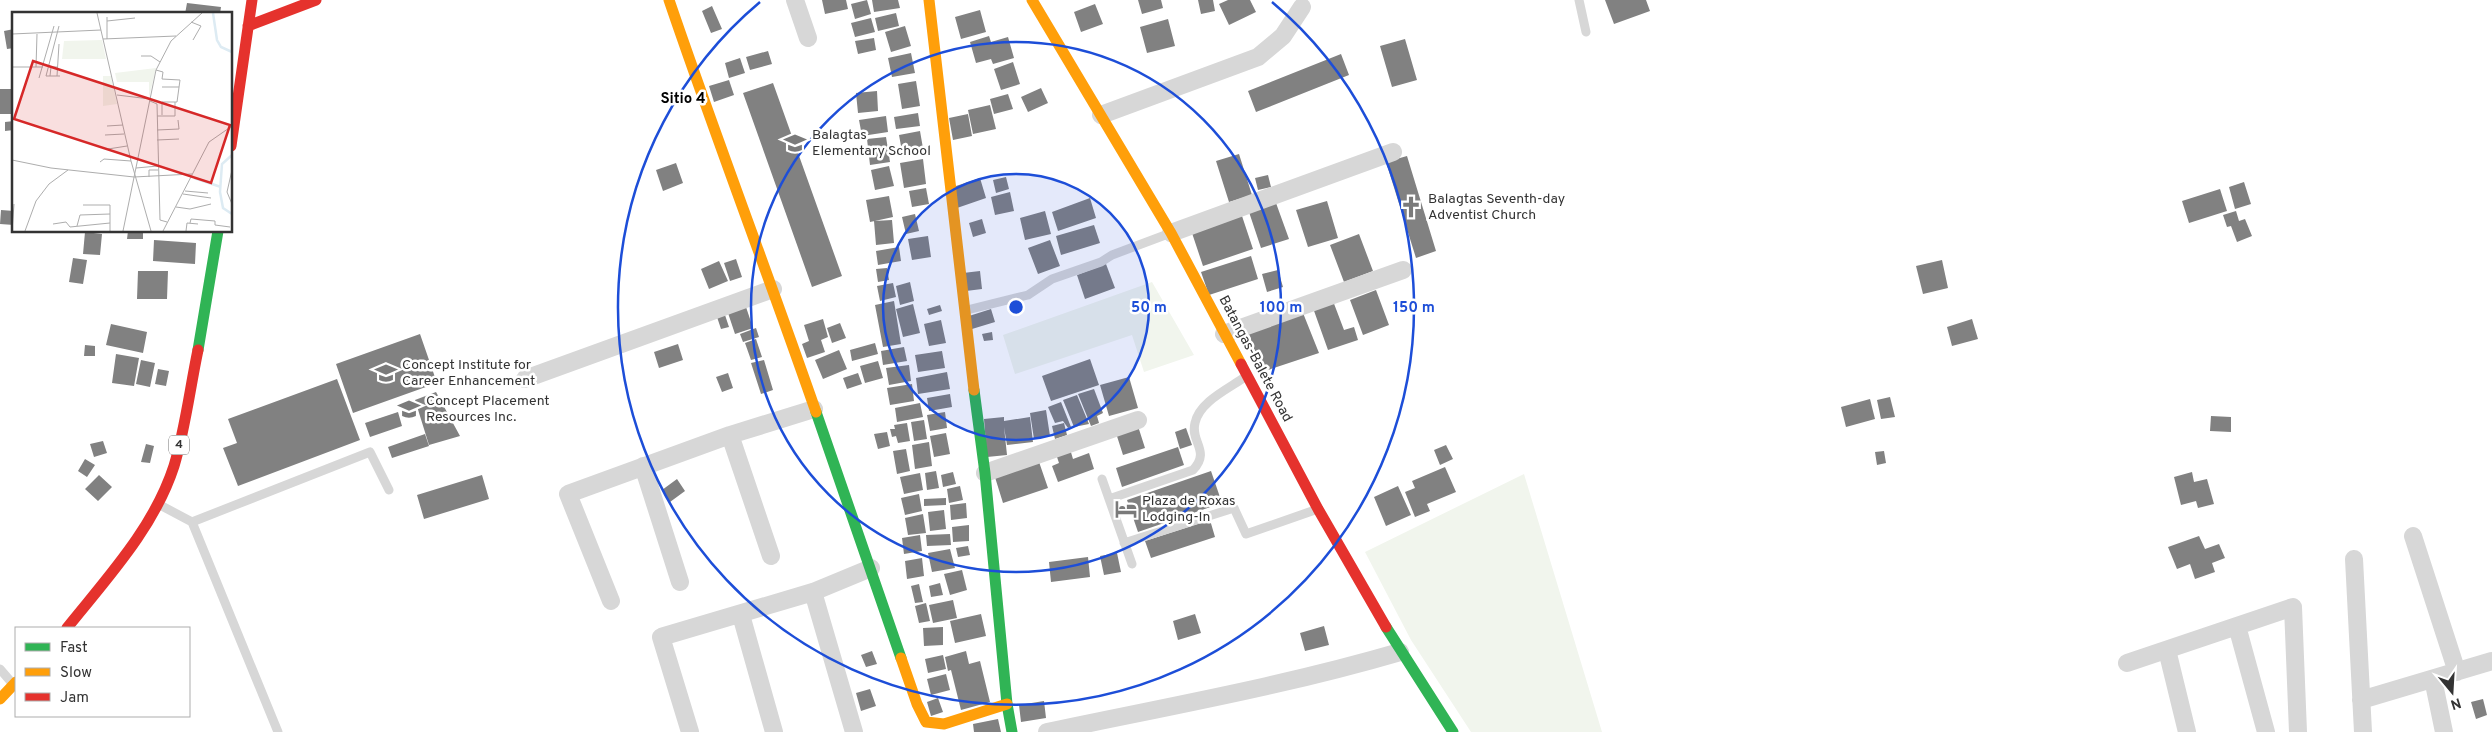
<svg xmlns="http://www.w3.org/2000/svg" width="2492" height="732" font-family="Overpass,sans-serif">
	<style>
		.green { fill: #f1f5ed }
		.building { fill: #818181 }
		.lines { fill: none; stroke-linecap: round; stroke-linejoin: round }
		.lane { stroke: #d7d7d7; stroke-width: 9 }
		.street { stroke: #d7d7d7; stroke-width: 18 }
		.fast { stroke: #30b455; stroke-width: 11 }
		.slow { stroke: #ff9f0a; stroke-width: 11 }
		.jam { stroke: #e5322d; stroke-width: 11 }
		.ring { fill: none; stroke: #1d4ed8; stroke-width: 2.5 }
		.labels { text-anchor: middle; dominant-baseline: central; stroke-width: 5; stroke-linejoin: round; paint-order: stroke }
		.shield { fill: #fff; stroke: #707070; stroke-width: 1 }
		.shield-label { font-size: 12px; font-weight: bold; fill: #333 }
		.poi-label { font-size: 14px; fill: #333; stroke: #fff; text-anchor: start }
		.street-label { font-size: 14px; fill: #333; stroke: #fff }
		.neighbourhood-label { font-size: 15px; font-weight: bold; fill: #000; stroke: #fff }
		.inset-river { fill: none; stroke: #ddebf3; stroke-width: 2.5 }
		.inset-road { fill: none; stroke: #adadad; stroke-width: 1 }
		.view { fill: #d62828; fill-opacity: 0.15; stroke: #d62828; stroke-width: 2.5 }
		.inset-edge { fill: none; stroke: #333; stroke-width: 2.5 }
		.centre { fill: #1d4ed8; stroke: #fff; stroke-width: 2.5 }
		.ring-label { font-size: 15px; text-anchor: middle; font-weight: bold; fill: #1d4ed8; stroke: #fff; stroke-width: 5; stroke-linejoin: round; paint-order: stroke }
	</style>
	<rect width="100%" height="100%" fill="#fff"/>
	<path class="green" d="M1152 282 1194 355 1144 372 1132 335 1015 374 1003 335Z
		M1524 474 1602 732H1471L1411 640 1365 552Z"/>
	<path class="building" d="M822 0H846L848 9 825 14Z
		M867 0 871 14 855 19 851 4Z
		M872 0H898L900 8 874 12Z
		M1138 0H1161L1163 8 1142 14Z
		M1198 0H1213L1215 11 1201 14Z
		M1228 0H1250L1256 12 1229 25 1219 4Z
		M1605 0H1646L1650 11 1614 24Z
		M187 3 221 7 220 14H185Z
		M1095 4 1103 24 1081 32 1074 12Z
		M712 6 722 29 711 33 702 11Z
		M980 10 986 32 961 39 955 17Z
		M896 13 899 26 878 31 875 18Z
		M871 18 875 32 855 37 851 23Z
		M1168 19 1175 46 1147 53 1140 27Z
		M905 26 911 46 891 52 885 32Z
		M14 29V48L7 49 4 31Z
		M989 36 991 42 1008 37 1014 58 993 64 991 59 976 63 970 42Z
		M874 38 876 50 858 54 855 41Z
		M1405 39 1417 80 1392 87 1380 46Z
		M768 51 772 64 750 70 746 57Z
		M911 53 915 73 892 77 888 58Z
		M1341 54 1349 75 1256 112 1248 91Z
		M740 58 745 73 729 78 725 63Z
		M1013 62 1020 84 1001 90 994 69Z
		M729 80 734 95 714 102 709 86Z
		M916 81 920 106 902 109 898 84Z
		M773 83 842 276 812 287 743 93Z
		M1041 88 1048 103 1028 112 1021 97Z
		M0 89H14V114H0Z
		M877 91 878 111 858 113 856 93Z
		M1008 94 1013 109 994 114 990 99Z
		M990 105 996 129 973 134 968 110Z
		M918 113 920 126 896 129 894 117Z
		M968 114 972 136 953 140 949 118Z
		M886 116 888 132 862 136 859 120Z
		M14 121V130L5 131V122Z
		M920 131 924 154 903 157 899 135Z
		M886 137 890 162 870 165 867 139Z
		M1239 154 1252 195 1229 202 1216 161Z
		M1407 156 1436 251 1416 258 1386 162Z
		M923 159 926 184 904 188 900 163Z
		M676 163 683 183 663 191 656 170Z
		M889 166 894 186 875 190 871 170Z
		M1268 175 1271 187 1258 190 1255 178Z
		M1006 177 1009 189 996 193 993 180Z
		M980 178 986 198 957 208 950 188Z
		M2244 182 2251 204 2235 209 2229 187Z
		M926 188 929 204 912 207 909 191Z
		M2220 189 2227 211 2189 223 2182 201Z
		M1010 192 1014 211 995 215 991 197Z
		M889 196 893 217 870 222 866 200Z
		M1090 198 1096 218 1058 231 1052 212Z
		M1327 201 1338 238 1308 247 1296 210Z
		M1276 203 1289 239 1261 248 1249 212Z
		M1 210 14 211V225L0 224Z
		M1045 211 1051 234 1025 240 1020 218Z
		M2236 211 2239 221 2245 219 2252 236 2237 242 2231 226 2227 227 2223 215Z
		M915 214 919 231 906 234 902 217Z
		M1242 216 1253 249 1203 266 1192 233Z
		M982 219 986 233 973 237 969 223Z
		M892 220 894 243 876 245 874 221Z
		M1094 225 1100 243 1061 255 1056 236Z
		M128 231H143V239H127Z
		M85 232 102 234 100 255 83 254Z
		M1359 234 1373 271 1344 282 1330 245Z
		M928 236 931 257 912 260 908 239Z
		M154 240 196 243 195 264 153 261Z
		M1050 240 1060 266 1038 274 1028 248Z
		M899 247 901 261 878 265 876 251Z
		M1251 256 1258 279 1209 295 1201 272Z
		M73 258 87 260 83 284 69 282Z
		M736 259 742 277 730 281 724 263Z
		M1942 260 1948 288 1923 294 1916 266Z
		M719 261 728 281 709 289 701 269Z
		M1106 264 1115 288 1085 299 1077 275Z
		M887 268 889 280 878 282 876 269Z
		M1278 270 1283 287 1267 292 1262 274Z
		M138 271H168L167 299H137Z
		M980 271 982 289 966 291 963 273Z
		M910 282 914 301 900 305 896 286Z
		M893 283 896 297 880 301 877 286Z
		M1376 290 1389 325 1363 335 1350 300Z
		M894 301 901 344 883 347 875 305Z
		M1333 301 1344 330 1354 327 1358 340 1328 350 1313 308Z
		M745 304 753 328 735 334 727 310Z
		M913 304 920 333 903 337 896 309Z
		M940 305 942 311 929 315 927 309Z
		M991 309 995 322 972 329 969 316Z
		M1303 313 1319 353 1262 372 1249 334Z
		M725 315 729 327 721 329 717 317Z
		M823 319 828 337 821 340 825 352 807 358 802 344 809 341 804 325Z
		M1972 319 1978 339 1952 346 1947 327Z
		M941 320 946 343 929 346 924 324Z
		M840 323 846 338 832 343 827 328Z
		M111 324 147 332 143 353 106 345Z
		M756 328 759 337 743 342 740 334Z
		M992 332 993 340 984 341 982 334Z
		M420 334 437 383 353 413 336 364Z
		M756 339 762 357 751 360 745 343Z
		M875 343 878 354 852 361 850 350Z
		M678 344 683 360 659 368 654 352Z
		M85 345 95 346V356H84Z
		M904 347 907 361 883 365 881 351Z
		M839 350 847 369 823 379 815 360Z
		M942 351 945 368 918 372 915 355Z
		M116 354 139 358 134 386 112 383Z
		M1090 359 1099 385 1051 401 1042 376Z
		M141 360 155 363 150 387 136 384Z
		M764 360 773 390 761 394 751 363Z
		M878 361 883 378 865 383 860 366Z
		M909 365 911 381 889 385 886 368Z
		M158 369 169 371 166 386 155 384Z
		M947 372 950 389 918 394 916 378Z
		M728 373 733 388 722 392 716 377Z
		M858 373 862 384 847 389 843 378Z
		M1129 377 1138 408 1109 416 1100 385Z
		M337 379 360 440 238 486 223 448 237 443 228 419Z
		M912 384 914 401 890 405 887 388Z
		M1094 389 1103 413 1097 416 1099 423 1091 426 1078 394Z
		M436 392 460 436 429 445 415 400Z
		M950 394 952 407 929 411 927 398Z
		M1077 395 1089 424 1074 427 1063 400Z
		M1890 397 1895 417 1881 419 1877 400Z
		M1870 399 1875 419 1846 427 1841 407Z
		M1061 402 1071 427 1068 428 1063 421 1055 423 1048 407Z
		M920 403 923 417 897 422 895 408Z
		M1046 410 1050 436 1034 439 1030 413Z
		M398 412 402 426 370 437 365 423Z
		M945 412 947 428 930 431 927 415Z
		M2211 416 2231 417V432L2210 431Z
		M1004 417V421L1030 417 1033 442 1007 445 1004 427 1007 455 987 457 984 419Z
		M924 420 927 439 914 441 911 422Z
		M907 423 910 441 898 443 896 436 892 437 890 429H895L894 425Z
		M1064 423 1067 435 1055 439 1052 426Z
		M1137 423 1145 448 1123 455 1115 430Z
		M1186 428 1192 445 1180 449 1175 432Z
		M887 432 890 446 878 449 874 434Z
		M946 433 950 454 934 457 930 436Z
		M425 434 429 446 392 458 388 447Z
		M103 441 107 453 94 457 90 444Z
		M929 442 932 466 915 469 912 445Z
		M146 444 154 446 150 463 141 462Z
		M1446 445 1453 459 1440 465 1434 450Z
		M1178 447 1184 465 1122 487 1116 468Z
		M906 449 910 471 897 474 893 451Z
		M1070 449 1073 459 1089 453 1094 469 1058 482 1052 466 1059 463 1056 454Z
		M1884 451 1886 463 1877 465 1875 452Z
		M85 459 95 465 87 477 78 471Z
		M1038 459 1048 488 1003 503 994 474Z
		M1445 467 1456 492 1427 504 1430 511 1415 517 1405 492 1415 488 1412 481Z
		M936 471 939 488 927 490 925 473Z
		M1211 471 1222 503 1138 532 1127 500Z
		M953 472 956 484 943 487 941 475Z
		M2192 472 2194 482 2207 479 2214 504 2198 508 2196 501 2181 505 2174 477Z
		M920 473 923 490 904 494 900 477Z
		M99 475 112 487 98 501 85 489Z
		M482 475 489 499 424 519 417 495Z
		M677 479 685 491 670 502 662 490Z
		M960 486 963 500 949 503 947 489Z
		M1398 486 1411 515 1386 526 1374 497Z
		M919 494 922 511 905 515 901 498Z
		M946 498V505L924 506V499Z
		M966 503 967 518 951 520 950 505Z
		M944 510 946 529 930 531 928 512Z
		M923 514 926 533 908 535 905 518Z
		M1210 520 1215 537 1151 558 1145 541Z
		M969 525V541L953 542 952 527Z
		M950 534 951 545 927 546 926 535Z
		M920 535 922 551 904 554 902 538Z
		M2199 536 2205 549 2219 544 2225 558 2212 563 2215 572 2195 579 2190 564 2177 569 2168 547Z
		M968 546 970 555 958 557 956 548Z
		M950 549 955 568 932 572 928 553Z
		M1117 553 1121 572 1104 575 1100 556Z
		M1088 557 1090 577 1051 582 1049 562Z
		M922 558 924 576 907 579 905 561Z
		M962 570 967 590 950 595 944 574Z
		M940 583 943 595 931 597 929 586Z
		M919 584 923 602 915 603 911 586Z
		M953 600 957 618 933 623 929 605Z
		M926 603 930 621 919 623 915 606Z
		M981 614 986 636 955 643 950 621Z
		M1195 614 1201 633 1178 640 1173 621Z
		M1324 626 1329 645 1305 651 1300 633Z
		M943 627V645L924 646 923 628Z
		M872 651 877 664 866 667 861 655Z
		M966 651 969 664 980 661 990 702 961 710 951 670 948 671 945 657Z
		M943 655 946 669 928 673 925 659Z
		M946 674 950 690 931 695 927 679Z
		M870 689 876 706 861 711 856 693Z
		M938 698 943 712 931 716 927 702Z
		M2483 699 2487 715 2476 719 2471 702Z
		M1044 701 1046 718 1021 722 1019 705Z
		M998 719 1001 732H974L973 724Z"/>
	<g class="lines">
		<path class="lane" d="M1579 0 1586 32
			M967 310 1028 295 1052 279 1101 262 1112 255 1168 234
			M1102 479 1132 564
			M1109 499 1193 470C1211 451 1190 442 1195 423 1199 402 1228 389 1245 377
			M160 505 192 522 278 732
			M192 522 370 452 389 490
			M1124 543 1234 508 1246 534 1315 510
			M0 669 12 683"/>
		<path class="street" d="M795 0 808 38
			M1101 115 1258 57 1283 36 1302 7
			M1171 233 1393 152
			M1224 334 1403 270
			M525 379 773 289
			M730 435 771 556
			M643 466 680 582
			M985 473 1138 420
			M2413 536 2457 672
			M2354 559 2363 732
			M813 592 854 732
			M611 601 568 494 730 435 814 409
			M741 615 774 732
			M2237 626 2266 732
			M2167 650 2187 732
			M2127 663 2293 607 2298 732
			M2433 679 2444 732
			M2361 700 2492 661
			M690 732 661 637 813 592 871 568
			M1047 732C1165 707 1284 686 1400 652"/>
		<path class="fast" d="M198 350 218 231
			M974 390 985 473 1007 704 1012 732
			M816 412 901 658
			M1386 627 1453 732"/>
		<path class="slow" d="M669 0C716 138 768 274 816 412
			M929 0 974 390
			M1032 0 1171 233 1241 364
			M901 658 917 704 926 722 944 724 1007 704
			M0 699 16 682"/>
		<path class="jam" d="M248 26 316 0
			M231 146 252 0
			M1241 364 1318 509 1386 627
			M67 628C107 578 154 528 174 466 185 430 190 388 198 350"/>
	</g>
	<circle cx="1016" cy="307" r="133" fill="#1d4ed8" fill-opacity=".12"/>
	<g class="ring">
		<circle cx="1016" cy="307" r="133"/>
		<circle cx="1016" cy="307" r="265"/>
		<path d="M1272 2A398 398 0 1 1 760 2"/>
	</g>
	<defs>
		<g id="school-bare" transform="scale(1.725)"><path d="M0-5L7-2L0 1L-7-2ZM-4 1L0 2.5L4 1V4Q0 6-4 4Z" fill="#7a7a7a" stroke="#fff" stroke-width="2.5" paint-order="stroke"/></g>
		<g id="church-bare" transform="scale(1.725)"><path d="M-1.2-6h2.4v3.5h3.3v2.4h-3.3V6h-2.4V-.1h-3.3v-2.4h3.3Z" fill="#7a7a7a" stroke="#fff" stroke-width="2.5" paint-order="stroke"/></g>
		<g id="hotel-bare" transform="scale(1.725)"><path d="M-6-4.5h1.5V1H6V5H4.5V3h-9V5H-6ZM-4 0a1.8 1.8 0 1 1 3.6 0ZM.5 0V-2.5h3Q6-2.5 6 0Z" fill="#7a7a7a" stroke="#fff" stroke-width="2.5" paint-order="stroke"/></g>
	</defs>
	<g fill-rule="evenodd">
		<use href="#school-bare" x="795" y="143"/>
		<use href="#church-bare" x="1411" y="207"/>
		<use href="#school-bare" x="386" y="373"/>
		<use href="#school-bare" x="409" y="409"/>
		<use href="#hotel-bare" x="1126" y="509"/>
	</g>
	<g class="labels">
		<rect class="shield" x="169" y="435.5" width="20" height="19" rx="4"/>
		<g class="shield-label">
			<text x="179" y="445">4</text>
		</g>
		<g class="poi-label">
			<text x="812" y="135">Balagtas<tspan x="812" dy="16">Elementary School</tspan></text>
			<text x="1428" y="199">Balagtas Seventh-day<tspan x="1428" dy="16">Adventist Church</tspan></text>
			<text x="402" y="365">Concept Institute for<tspan x="402" dy="16">Career Enhancement</tspan></text>
			<text x="426" y="401">Concept Placement<tspan x="426" dy="16">Resources Inc.</tspan></text>
			<text x="1142" y="501">Plaza de Roxas<tspan x="1142" dy="16">Lodging-In</tspan></text>
		</g>
		<g class="street-label">
			<text transform="translate(1255 359) rotate(62)">Batangas-Balete Road</text>
		</g>
		<g class="neighbourhood-label">
			<text x="683" y="99">Sitio 4</text>
		</g>
	</g>
	<g transform="translate(12 12)">
		<rect width="220" height="220" fill="#fff"/>
		<path d="M90 28 94 47H50L52 29ZM144 56 137 86V70H105L103 61ZM91 64H99L105 92 91 94Z" fill="#f1f5ed"/>
		<path class="inset-river" d="M201 1 205 28 209 35 220 40M220 143 210 152 208 180 211 196 220 202M182 166 209 175"/>
		<path class="inset-road" d="M85 1 119 149 139 219M95 5V27M95 9 123 6M179 10 189 14 181 28M47 14 34 64H48M0 22 89 18M91 27 164 24M129 44H139L148 50M0 55H31M24 55 25 22M144 58 151 60 150 67 168 68 165 90H150V103M38 64 39 55H45M45 64 47 32M27 66 42 14M150 75H167M105 83 138 87M138 89 145 92 148 208 155 210M145 104H163V90M95 114 111 113M145 118 167 117 166 108M93 123 112 122M145 128 167 127M96 137 115 134M0 148 39 156 122 165 180 162M88 150 92 147 119 149M124 156 146 154M220 158 215 180 220 192M137 165V158H146M0 170V187M173 179 196 181M171 182 199 186M71 193H98V219M164 195 178 197 199 192M178 211 179 207 203 209V213L218 215M41 212 54 210 58 215 98 211M65 214 68 203 98 202M0 219 2 192M13 219 24 189 37 172 56 158M111 219 144 58 159 29 190 1M151 219 197 130 220 114M174 219 175 211 186 212"/>
		<path class="view" d="M21 49 218 113 199 171 2 107Z"/>
		<rect width="220" height="220" class="inset-edge"/>
	</g>
	<circle cx="1016" cy="307" r="8" class="centre"/>
	<g class="ring-label">
		<text x="1149" y="312">50 m</text>
		<text x="1281" y="312">100 m</text>
		<text x="1414" y="312">150 m</text>
	</g>
	<rect x="15" y="627" width="175" height="90" fill="#ffffff" stroke="#adadad"/>
	<rect x="25" y="643" width="25" height="8" fill="#30b455" stroke="#adadad"/>
	<text x="60" y="652" font-size="15" fill="#333333">Fast</text>
	<rect x="25" y="668" width="25" height="8" fill="#ff9f0a" stroke="#adadad"/>
	<text x="60" y="677" font-size="15" fill="#333333">Slow</text>
	<rect x="25" y="693" width="25" height="8" fill="#e5322d" stroke="#adadad"/>
	<text x="60" y="702" font-size="15" fill="#333333">Jam</text>
	<g transform="translate(2452 692) rotate(162)" stroke="#ffffff" stroke-width="4" paint-order="stroke">
	<path d="M0-4L9 19L0 12L-9 19Z" fill="#333333"/>
	<text y="-8" font-size="14" font-weight="bold" text-anchor="middle" fill="#333333">N</text>
	</g>
</svg>
